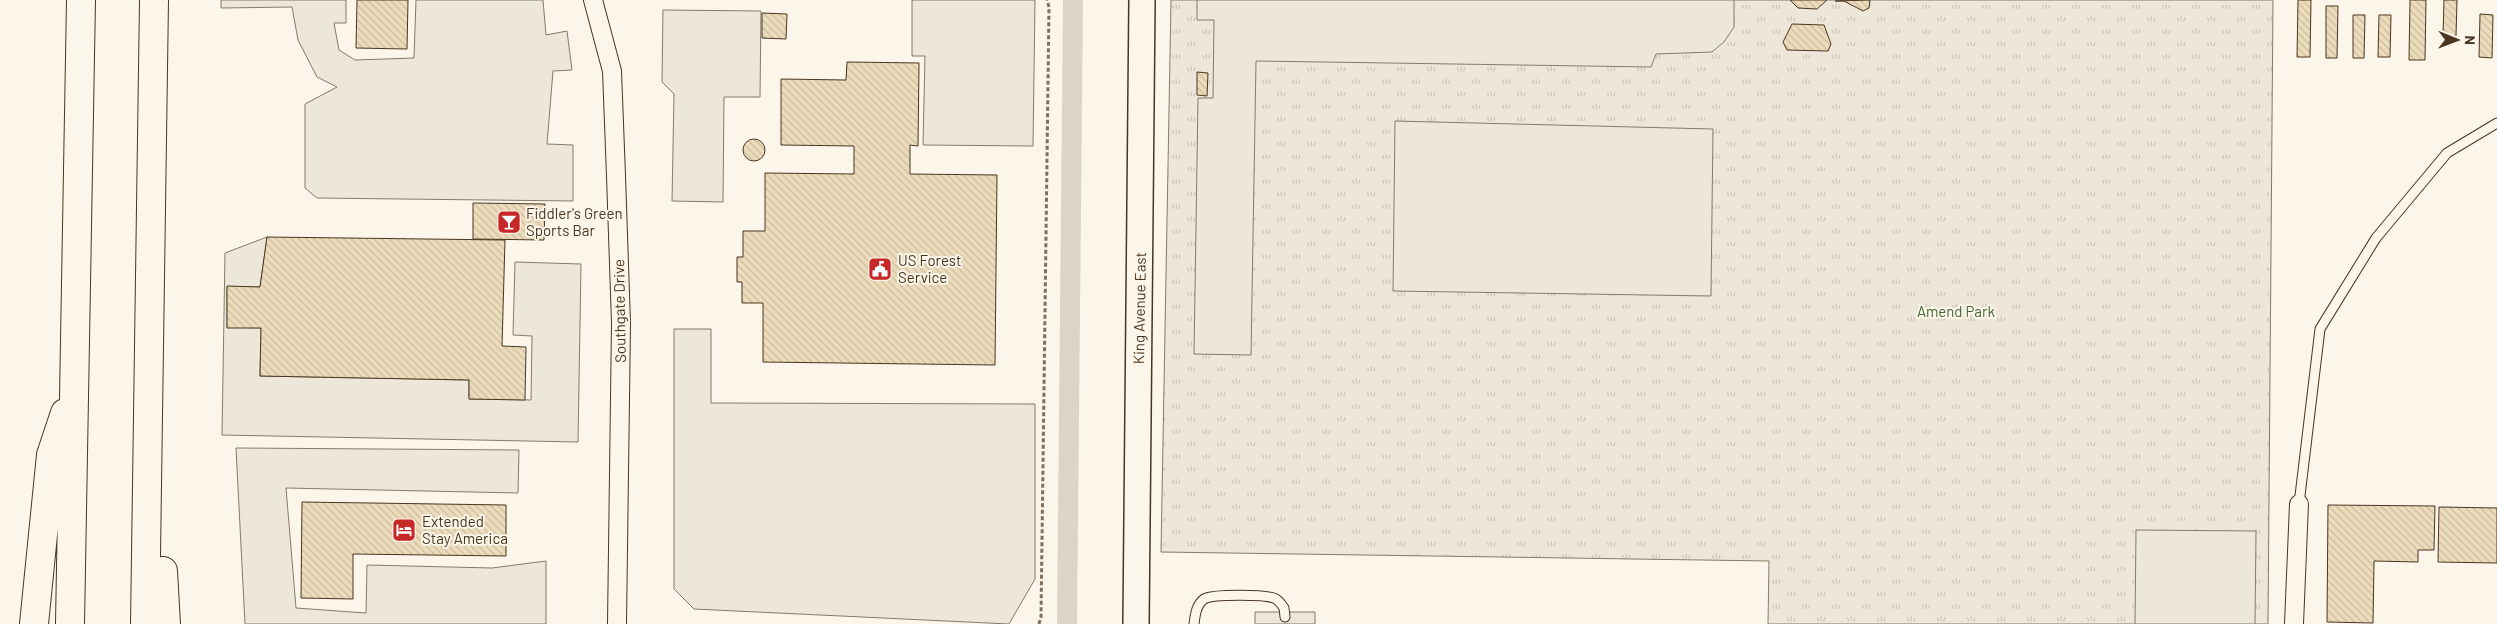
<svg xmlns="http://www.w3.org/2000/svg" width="2497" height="624" font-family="Barlow,sans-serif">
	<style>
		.grass { fill: url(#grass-tufts); stroke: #887966 }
		.pitch { fill: #ede6d9; stroke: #887966 }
		.parking { fill: #ede7d9; stroke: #887966 }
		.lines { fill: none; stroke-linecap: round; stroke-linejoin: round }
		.canal { stroke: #dcd4c6; stroke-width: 20 }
		.building { fill: url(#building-back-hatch); stroke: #4a3520 }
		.lane-casing { stroke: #4a3520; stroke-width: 11 }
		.street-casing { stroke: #4a3520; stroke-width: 20 }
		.secondary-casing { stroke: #4a3520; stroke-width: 28 }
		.highway-casing { stroke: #4a3520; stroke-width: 30 }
		.path { stroke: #7f6f5c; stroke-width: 3; stroke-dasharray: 4 2.5; stroke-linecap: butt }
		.lane { stroke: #fbf6e9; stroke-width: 9 }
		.street { stroke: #fbf6e9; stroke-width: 18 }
		.secondary { stroke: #fbf6e9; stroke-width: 25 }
		.highway { stroke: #fbf6e9; stroke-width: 28 }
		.labels { text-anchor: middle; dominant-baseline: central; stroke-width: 4; stroke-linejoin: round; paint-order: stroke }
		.poi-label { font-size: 15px; fill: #4a3520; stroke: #fbf6e9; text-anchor: start }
		.street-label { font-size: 15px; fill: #4a3520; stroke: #fbf6e9 }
		.park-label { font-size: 15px; fill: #436837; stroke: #fbf6e9 }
	</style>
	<defs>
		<pattern id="grass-tufts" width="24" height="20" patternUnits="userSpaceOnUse" patternTransform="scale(1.25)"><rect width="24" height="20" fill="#ede6d9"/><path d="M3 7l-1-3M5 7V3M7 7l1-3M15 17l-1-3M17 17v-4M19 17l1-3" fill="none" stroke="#cdc6ba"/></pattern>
		<pattern id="building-back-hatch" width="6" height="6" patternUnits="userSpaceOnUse" patternTransform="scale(1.25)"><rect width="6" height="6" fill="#ecdcbc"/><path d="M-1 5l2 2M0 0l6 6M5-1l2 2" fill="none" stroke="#ccbda1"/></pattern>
	</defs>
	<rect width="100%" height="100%" fill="#fbf6e9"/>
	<path class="grass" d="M1171 0H2273L2268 624H1768L1769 561 1161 552Z"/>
	<path class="pitch" d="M1395 121 1713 129 1711 296 1393 291Z"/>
	<path class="parking" d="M221 0H346V23H334L339 50 355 60 414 58 416 0H543L546 35 567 31 572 70 553 71 547 144 573 145V201L317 198 305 188V104L337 87 317 77 298 40 292 7 221 8Z
		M912 0H1035L1033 146 923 145 925 56H912Z
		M1197 0H1734V27L1724 42 1712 52 1656 54 1651 67 1256 61 1251 355 1194 354 1198 98H1213L1214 20H1197Z
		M663 10 761 11 760 97H724L723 202 672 201 674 94 662 82Z
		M267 237 260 287H227V327L261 328 260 376 469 380V399L531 400 532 336 513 335 515 262 581 264 578 442 222 435 225 253Z
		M674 329H711V403L1035 404V579L1009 624 694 609 674 589Z
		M236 448 519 450 518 493 286 488 296 608 366 613 367 565 492 568 546 561V624H245Z
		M2136 530 2256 531 2255 624H2135Z
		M1255 612H1315V624H1255Z"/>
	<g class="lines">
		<path class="canal" d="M1067 624 1073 0"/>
	</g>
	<path class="building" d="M357 0H408L407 49 356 48Z
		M1790 0H1827L1817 9 1798 8Z
		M1870 0 1869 8 1863 11 1844 1H1835Z
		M2298 0H2311L2310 57H2297Z
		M2410 0H2426L2425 60H2409Z
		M2444 0H2457L2456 36H2443Z
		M2326 6H2338L2337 58H2326Z
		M762 13 787 14 786 39 762 38Z
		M2480 14 2493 15 2492 58 2479 57Z
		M2353 15H2365L2364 58H2353Z
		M2379 15H2391L2390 57H2378Z
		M1792 24 1824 25 1831 44 1828 51 1787 50 1783 42Z
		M847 62 919 63 918 146 910 145V174L997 175 995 365 763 362V303H742V282H737V257H743V231H765V173L854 174V146L781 145V79L846 80Z
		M1197 72 1208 73 1207 96 1197 95Z
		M743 150a11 11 0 1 1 22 0a11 11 0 1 1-22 0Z
		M473 203 545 204 544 240 473 239Z
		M267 237 505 240 502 346 526 347 525 400 469 399V380L260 376 261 328H227V286L260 287Z
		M302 502 506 505V556L353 554V599L301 598Z
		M2328 505 2435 506 2434 550H2418V562L2374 561 2373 623 2327 622Z
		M2439 507 2497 508V563L2438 562Z"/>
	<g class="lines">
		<g class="lane-casing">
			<path id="lane" d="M2299 504 2320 329 2376 238 2447 153 2497 123
				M1194 624C1195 616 1196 605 1204 599 1212 594 1267 594 1276 599 1279 601 1282 605 1284 608L1285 617"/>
		</g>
		<g class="street-casing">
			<path id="street" d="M593 0 612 71 616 176 621 323 617 624
				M2294 624 2299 504"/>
		</g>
		<g class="secondary-casing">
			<path id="secondary" d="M1136 624 1142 0"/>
		</g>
		<g class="highway-casing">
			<path id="highway" d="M163 571 166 624
				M34 624 51 455 65 413
				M70 624 81 0
				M145 624 154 0"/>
		</g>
		<path class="path" d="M1039 624 1041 617 1049 7 1047 0"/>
		<use href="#lane" class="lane"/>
		<use href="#street" class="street"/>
		<use href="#secondary" class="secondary"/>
		<use href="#highway" class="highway"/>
	</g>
	<defs>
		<g id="bar-square" transform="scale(1.25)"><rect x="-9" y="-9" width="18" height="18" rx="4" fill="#c62828" stroke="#fbf6e9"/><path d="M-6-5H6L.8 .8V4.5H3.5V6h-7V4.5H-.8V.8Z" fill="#fff"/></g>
		<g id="civic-square" transform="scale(1.25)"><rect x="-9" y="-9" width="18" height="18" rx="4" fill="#c62828" stroke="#fbf6e9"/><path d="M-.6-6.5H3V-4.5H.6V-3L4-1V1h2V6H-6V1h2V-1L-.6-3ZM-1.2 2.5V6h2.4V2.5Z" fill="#fff"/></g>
		<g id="hotel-square" transform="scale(1.25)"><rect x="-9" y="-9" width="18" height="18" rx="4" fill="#c62828" stroke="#fbf6e9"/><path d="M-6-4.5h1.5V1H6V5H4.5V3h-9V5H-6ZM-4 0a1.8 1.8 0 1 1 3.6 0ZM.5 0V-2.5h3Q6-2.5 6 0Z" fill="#fff"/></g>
	</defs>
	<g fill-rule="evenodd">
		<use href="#bar-square" x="509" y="222"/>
		<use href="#civic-square" x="880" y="269"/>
		<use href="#hotel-square" x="404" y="530"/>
	</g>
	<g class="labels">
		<g class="poi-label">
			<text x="526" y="213">Fiddler's Green<tspan x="526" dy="17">Sports Bar</tspan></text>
			<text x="898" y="260">US Forest<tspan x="898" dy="17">Service</tspan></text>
			<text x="422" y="521">Extended<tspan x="422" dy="17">Stay America</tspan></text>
		</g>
		<g class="street-label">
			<text transform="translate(1139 308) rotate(-89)">King Avenue East</text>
			<text transform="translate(619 311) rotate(-91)">Southgate Drive</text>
		</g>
		<g class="park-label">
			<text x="1956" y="311">Amend Park</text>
		</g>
	</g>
	<g transform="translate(2457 40) rotate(91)" stroke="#fbf6e9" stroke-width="4" paint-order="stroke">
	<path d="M0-4L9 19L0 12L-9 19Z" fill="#4a3520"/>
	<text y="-8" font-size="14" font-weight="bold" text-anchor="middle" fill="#4a3520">N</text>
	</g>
</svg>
